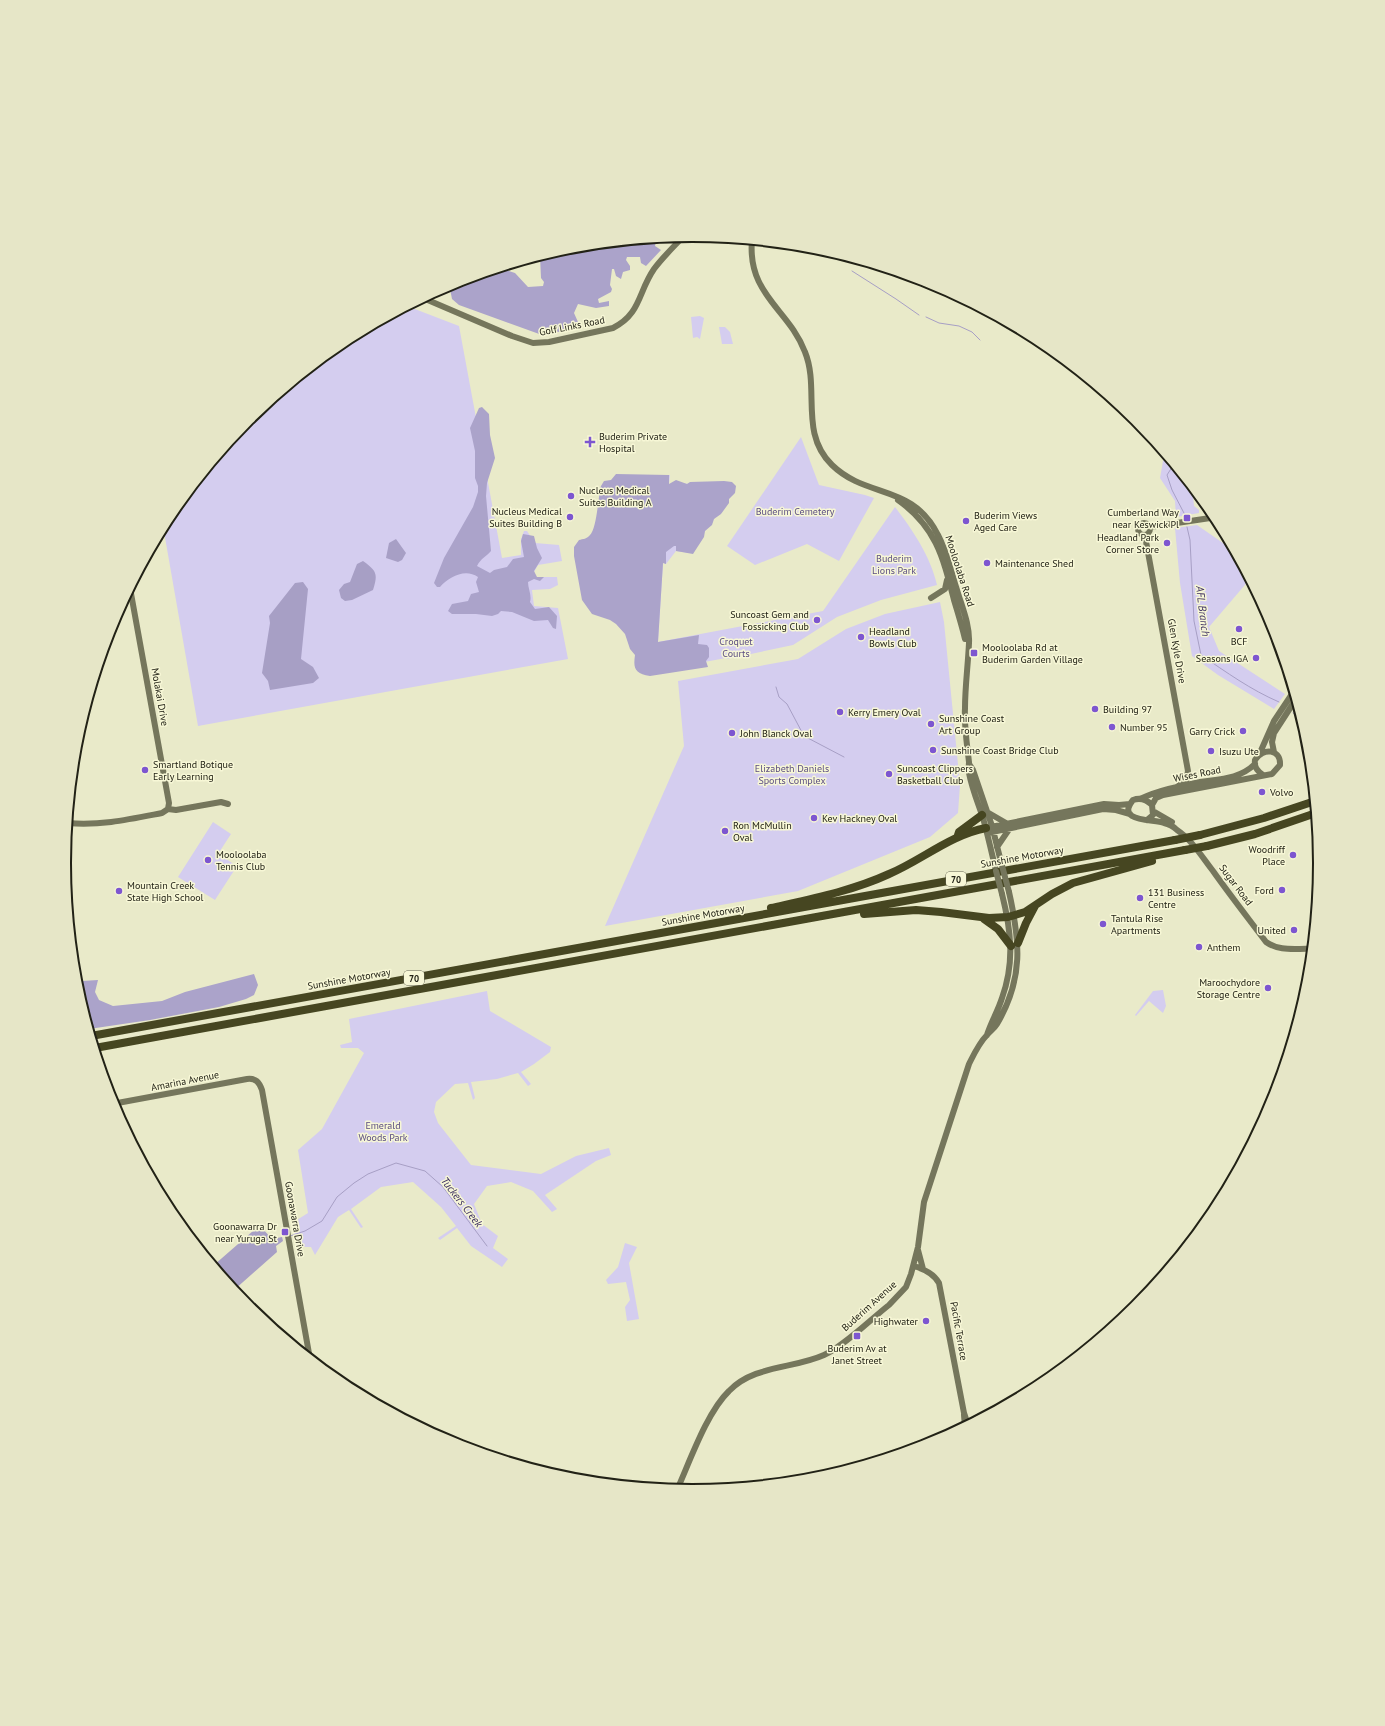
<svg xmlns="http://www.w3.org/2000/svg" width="1385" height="1726" font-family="'PT Sans',sans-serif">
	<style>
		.green { fill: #d4cdef }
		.forest { fill: #aba3ca }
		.water { fill: #a79fc5 }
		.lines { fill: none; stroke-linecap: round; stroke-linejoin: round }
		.stream { stroke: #a79fc5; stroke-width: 1 }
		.secondary { stroke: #75765c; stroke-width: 6 }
		.highway { stroke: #464621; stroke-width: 8 }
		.secondary-bridge { stroke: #75765c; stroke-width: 6 }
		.highway-bridge { stroke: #464621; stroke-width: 8 }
		.poi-dot { fill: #7d56d0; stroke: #f7f7d6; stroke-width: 1.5 }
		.labels { text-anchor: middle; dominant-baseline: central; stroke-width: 3; stroke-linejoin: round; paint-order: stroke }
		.shield { fill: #f7f7d6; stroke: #626250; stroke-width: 1 }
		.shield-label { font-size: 9px; font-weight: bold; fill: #222216 }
		.street-label { font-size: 10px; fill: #222216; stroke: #f7f7d6 }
		.poi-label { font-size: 10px; fill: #222216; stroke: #f7f7d6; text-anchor: start }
		.park-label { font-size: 10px; fill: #5b4d82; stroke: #f7f7d6 }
		.water-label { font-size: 11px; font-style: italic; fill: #3f3163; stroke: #f7f7d6 }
		.rim { fill: none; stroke: #222216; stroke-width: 2 }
	</style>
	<rect width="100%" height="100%" fill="#e9eac9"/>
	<path class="green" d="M407 306 459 326 502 558 521 555V539L524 531H527L535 543 559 545 562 561 538 565 531 577H557L558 585 550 589 532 590 534 606 558 608 568 659 198 726 163 526 170 514 248 418 344 340Z
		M700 316 704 318 700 339 697 337 693 338 691 317Z
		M719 327H725L730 332 733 344H722Z
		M801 437 819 485 865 495 874 498 839 561 807 544 755 565 727 546Z
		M1167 455 1192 486 1194 506 1199 510V513L1176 517 1175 501 1160 478 1163 461Z
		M623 475H670L669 484 726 483 731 493 690 553 676 551 666 564 663 563 658 642 823 611 895 507C912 529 931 557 937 585L881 600 837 617 793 645 727 659 726 658 645 673 628 632 582 594 574 547 609 549Z
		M1197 525 1236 552 1250 579 1209 627 1219 651 1285 694 1274 709 1218 675 1192 656 1180 583 1175 528Z
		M940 602 944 622 960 785 958 813 930 837 798 891 605 926 684 746 678 681 798 659 846 629 885 614Z
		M213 822 231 834 218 854 237 866 215 900 178 877Z
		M1163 990 1166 1006 1163 1013 1149 1001 1136 1016 1135 1015 1153 991Z
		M487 991 490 1011 551 1047 550 1052 534 1064 521 1072 531 1084 528 1086 518 1073 497 1079 471 1082 475 1098 473 1100 468 1083 455 1084 436 1102 434 1112 438 1123 471 1165 541 1174 576 1156 609 1148 611 1155 596 1161 545 1195 557 1209 552 1212 533 1191 511 1182 487 1186 474 1204 482 1224 498 1236 493 1248 508 1259 502 1267 471 1246 457 1228 440 1240 438 1238 456 1226 441 1207 413 1182 381 1187 351 1209 363 1227 361 1228 349 1210 338 1217 315 1255 311 1247H306L296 1245 292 1223 308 1213 298 1150 322 1129 364 1053 358 1048H341L340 1045 352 1042 349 1019Z
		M625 1243 637 1247 629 1263 639 1319 627 1321 625 1307 630 1300 626 1282 608 1284 606 1280 618 1267Z"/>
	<path class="forest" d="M653 238 656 240 655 246 661 250 646 266 641 263 640 257H627L626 260 630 266V270L623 272 621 279 616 276 614 269H612L610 285 612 289 611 292 598 299 599 303 609 301V306L596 308 578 304 574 313 578 322 574 329 542 335 459 305 452 299 449 284 481 274 492 276 495 271H499L503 269 515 273 528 287 543 286 544 282 541 278 540 256 551 252 555 254C566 243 613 242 631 241L636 245 640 242 648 244 649 241 647 239Z
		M482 407 489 414 490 435 495 458 487 483 486 496 491 551C486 557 481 558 477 566L490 573 494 570 507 567 513 559 524 557 521 541 523 534 534 536 537 548 542 558 534 571 537 577H544L540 581 534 579 528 582C528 589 532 595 530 602L535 609 549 607 557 616 556 629 553 628 548 620 534 621 512 612 501 611 498 614 492 616 476 614H452L448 611 452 604 468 601 471 594 479 592 476 582 478 577C465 568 449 577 440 587H437L434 583 444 558 473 507 478 492V486L475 478V451L470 428 479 408Z
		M616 474 669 475V484L676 480 687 484 690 482 724 481 732 482 736 486 735 493 729 499V503L721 514 714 519 712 525 705 531 704 537 693 554 676 551V546H674L666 552V564L663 563 658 642 699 635 698 644 707 645 709 648V657L706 661 708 667 650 676C635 673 633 669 635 655L630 649 625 634 616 624 610 620 592 614 582 600 574 556V547L579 540C583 539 587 539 590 535 597 528 598 497 601 486L604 481 611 480Z
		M254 974 258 985 254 995 246 999 219 1007 150 1020 89 1029 76 985 82 981 98 980 95 992 99 1000 113 1006 162 1001 185 992Z"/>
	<path class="water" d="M396 539 406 553 402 560 398 562 386 558 389 543Z
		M363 561C377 571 378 574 373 590L352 600 345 601 341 598 339 590 344 584 350 582 357 564Z
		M303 582 308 589 301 659 313 667 319 678 313 683 270 690 268 681 262 673 270 623 269 616 295 583Z
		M261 1227 272 1239 282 1237 283 1241 276 1246 277 1252 234 1290 214 1265 253 1231Z"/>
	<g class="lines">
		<path class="stream" d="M852 271 896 299 919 315
			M926 317 939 323 959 326 972 332 980 340
			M1174 464 1167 475 1172 490 1185 515
			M1187 527 1190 540 1194 621 1201 655C1226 672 1251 690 1279 702
			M776 687 779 697 787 704 804 736 844 757
			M1293 713 1302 719
			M290 1236 305 1231 322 1221 337 1197 354 1183 368 1174 396 1163 425 1171 443 1187 487 1246"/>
		<path class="secondary" d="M752 240C747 295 789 309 805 352 820 389 799 433 832 465 867 499 912 483 938 535 947 552 951 572 957 590 962 607 970 625 969 643 968 665 965 687 965 708 964 727 967 744 969 762 969 766 968 770 969 773 972 789 978 803 983 818 988 836 992 854 996 871
			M423 298 512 336 533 343 549 342 613 328C641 314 638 292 654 269 663 257 674 246 685 235
			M898 500C936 527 943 557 954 600 958 613 962 626 965 639
			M1138 529a6 6 0 1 1 12 0a6 6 0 1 1-12 0Z
			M1150 527 1217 517
			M1145 536 1188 771 1186 781 1175 788
			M130 588 169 803 168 809
			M931 598 945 589 947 580
			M1274 752 1272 742 1274 733 1296 699
			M1259 755 1274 721 1294 691
			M969 764 973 770 992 826 1001 862
			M1140 799C1159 790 1180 786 1200 782 1220 779 1240 779 1255 764
			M1152 805 1156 798 1163 795 1272 774 1280 765C1281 749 1263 747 1255 760 1254 767 1257 771 1263 775
			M168 809 176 810 221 802 228 804
			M1153 811 1172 822
			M987 812 1006 823
			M1147 820 1153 815 1152 805C1147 800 1141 797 1133 800 1115 822 1153 819 1164 823 1169 824 1173 826 1177 830 1192 840 1202 857 1213 871 1230 895 1248 918 1266 942 1280 952 1296 948 1313 949
			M68 823C100 826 131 819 162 813L168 809
			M986 828 1104 804 1119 805 1130 804
			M987 833 1103 809 1116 810 1130 814
			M997 847 1010 828
			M987 1035C991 1022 998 1011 1002 998 1015 962 1011 930 1002 894
			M112 1104 247 1079C256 1078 259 1082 262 1090L310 1359
			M918 1250 923 1269
			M914 1266C924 1269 934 1274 939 1283L964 1413 968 1425
			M964 1415 965 1427
			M677 1490C690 1461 707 1412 729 1391 754 1365 793 1369 824 1355 844 1346 871 1319 889 1305L906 1287 911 1274 918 1247 924 1202 969 1064C974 1054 979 1043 987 1035 990 1031 994 1029 997 1024 1024 978 1020 941 1009 892"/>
		<path class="highway" d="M958 835 959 832 982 815
			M1200 835 1264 818 1315 801
			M1207 846 1255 834 1316 813
			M771 908C811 899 852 891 889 874 922 860 950 835 986 828
			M864 914 916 910 941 912 989 918 1008 917 1025 912 1052 894 1073 883 1152 861
			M984 919 998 929 1011 946
			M1018 943 1026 923 1035 906
			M91 1036 1175 840
			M95 1048 1185 850"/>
		<path class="secondary-bridge" d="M1001 862 1009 892
			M996 871 1002 894"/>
		<path class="highway-bridge" d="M1175 840 1200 835
			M1185 850 1207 846"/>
	</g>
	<g class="poi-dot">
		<path d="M588 436h4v4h4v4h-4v4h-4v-4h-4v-4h4z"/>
		<circle cx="571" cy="496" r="4"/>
		<circle cx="570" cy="517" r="4"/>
		<rect x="1183" y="514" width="8" height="8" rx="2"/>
		<circle cx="966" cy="521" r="4"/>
		<circle cx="1167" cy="543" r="4"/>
		<circle cx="987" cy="563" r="4"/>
		<circle cx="817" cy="620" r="4"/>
		<circle cx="1239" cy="629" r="4"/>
		<circle cx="861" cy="637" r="4"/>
		<rect x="970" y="649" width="8" height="8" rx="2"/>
		<circle cx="1256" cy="658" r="4"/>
		<circle cx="1095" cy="709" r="4"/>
		<circle cx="840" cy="712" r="4"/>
		<circle cx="931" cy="724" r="4"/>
		<circle cx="1112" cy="727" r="4"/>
		<circle cx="1243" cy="731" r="4"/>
		<circle cx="732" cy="733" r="4"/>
		<circle cx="933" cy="750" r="4"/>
		<circle cx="1211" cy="751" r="4"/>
		<circle cx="145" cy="770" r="4"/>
		<circle cx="889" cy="774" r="4"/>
		<circle cx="1262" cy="792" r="4"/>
		<circle cx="814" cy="818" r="4"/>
		<circle cx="725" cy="831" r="4"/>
		<circle cx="1293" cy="855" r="4"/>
		<circle cx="208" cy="860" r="4"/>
		<circle cx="1282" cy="890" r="4"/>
		<circle cx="119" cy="891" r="4"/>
		<circle cx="1140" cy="898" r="4"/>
		<circle cx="1103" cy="924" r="4"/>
		<circle cx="1294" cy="930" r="4"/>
		<circle cx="1199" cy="947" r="4"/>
		<circle cx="1268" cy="988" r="4"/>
		<rect x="281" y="1228" width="8" height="8" rx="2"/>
		<circle cx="926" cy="1321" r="4"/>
		<rect x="853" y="1332" width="8" height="8" rx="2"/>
	</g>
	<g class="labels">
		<g class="shield">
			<rect x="946" y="872" width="20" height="14" rx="3"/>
			<rect x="404" y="971" width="20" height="14" rx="3"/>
		</g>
		<g class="shield-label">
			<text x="956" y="879">70</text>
			<text x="414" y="978">70</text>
		</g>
		<g class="street-label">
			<text transform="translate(572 326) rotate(-11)">Golf Links Road</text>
			<text transform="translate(960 571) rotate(72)">Mooloolaba Road</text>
			<text transform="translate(1177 651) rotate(80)">Glen Kyle Drive</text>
			<text transform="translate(160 697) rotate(80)">Molakai Drive</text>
			<text transform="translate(1197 774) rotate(-11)">Wises Road</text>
			<text transform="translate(1022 857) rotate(-10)">Sunshine Motorway</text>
			<text transform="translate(1236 885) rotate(53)">Sugar Road</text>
			<text transform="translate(703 915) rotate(-10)">Sunshine Motorway</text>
			<text transform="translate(349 979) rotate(-10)">Sunshine Motorway</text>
			<text transform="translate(185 1081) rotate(-11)">Amarina Avenue</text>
			<text transform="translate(295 1219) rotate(80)">Goonawarra Drive</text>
			<text transform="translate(869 1306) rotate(-42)">Buderim Avenue</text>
			<text transform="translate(959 1331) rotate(80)">Pacific Terrace</text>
		</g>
		<g class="poi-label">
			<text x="599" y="436">Buderim Private<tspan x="599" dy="12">Hospital</tspan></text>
			<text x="579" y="490">Nucleus Medical<tspan x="579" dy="12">Suites Building A</tspan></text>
			<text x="562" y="511" text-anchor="end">Nucleus Medical<tspan x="562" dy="12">Suites Building B</tspan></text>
			<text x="1179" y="512" text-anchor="end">Cumberland Way<tspan x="1179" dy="12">near Keswick Pl</tspan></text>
			<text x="974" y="515">Buderim Views<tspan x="974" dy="12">Aged Care</tspan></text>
			<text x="1159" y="537" text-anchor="end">Headland Park<tspan x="1159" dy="12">Corner Store</tspan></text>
			<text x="995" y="563">Maintenance Shed</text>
			<text x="809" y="614" text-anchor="end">Suncoast Gem and<tspan x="809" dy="12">Fossicking Club</tspan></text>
			<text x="869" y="631">Headland<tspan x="869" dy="12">Bowls Club</tspan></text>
			<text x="1239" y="641" text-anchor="middle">BCF</text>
			<text x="982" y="647">Mooloolaba Rd at<tspan x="982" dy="12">Buderim Garden Village</tspan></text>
			<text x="1248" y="658" text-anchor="end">Seasons IGA</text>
			<text x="1103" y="709">Building 97</text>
			<text x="848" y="712">Kerry Emery Oval</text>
			<text x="939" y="718">Sunshine Coast<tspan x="939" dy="12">Art Group</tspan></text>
			<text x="1120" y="727">Number 95</text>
			<text x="1235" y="731" text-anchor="end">Garry Crick</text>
			<text x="740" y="733">John Blanck Oval</text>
			<text x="941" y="750">Sunshine Coast Bridge Club</text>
			<text x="1219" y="751">Isuzu Ute</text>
			<text x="153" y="764">Smartland Botique<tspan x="153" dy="12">Early Learning</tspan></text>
			<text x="897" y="768">Suncoast Clippers<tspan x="897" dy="12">Basketball Club</tspan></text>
			<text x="1270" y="792">Volvo</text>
			<text x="822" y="818">Kev Hackney Oval</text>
			<text x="733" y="825">Ron McMullin<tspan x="733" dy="12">Oval</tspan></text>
			<text x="1285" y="849" text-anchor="end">Woodriff<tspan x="1285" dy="12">Place</tspan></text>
			<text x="216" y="854">Mooloolaba<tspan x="216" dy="12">Tennis Club</tspan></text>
			<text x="127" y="885">Mountain Creek<tspan x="127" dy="12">State High School</tspan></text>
			<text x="1274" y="890" text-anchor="end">Ford</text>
			<text x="1148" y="892">131 Business<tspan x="1148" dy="12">Centre</tspan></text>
			<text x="1111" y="918">Tantula Rise<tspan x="1111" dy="12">Apartments</tspan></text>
			<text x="1286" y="930" text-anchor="end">United</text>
			<text x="1207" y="947">Anthem</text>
			<text x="1260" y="982" text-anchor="end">Maroochydore<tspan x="1260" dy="12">Storage Centre</tspan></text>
			<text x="277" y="1226" text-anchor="end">Goonawarra Dr<tspan x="277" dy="12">near Yuruga St</tspan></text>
			<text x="918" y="1321" text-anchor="end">Highwater</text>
			<text x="857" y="1348" text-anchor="middle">Buderim Av at<tspan x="857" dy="12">Janet Street</tspan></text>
		</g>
		<g class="park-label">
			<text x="795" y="511">Buderim Cemetery</text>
			<text x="894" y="558">Buderim<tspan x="894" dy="12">Lions Park</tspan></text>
			<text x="736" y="641">Croquet<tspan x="736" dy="12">Courts</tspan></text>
			<text x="792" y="768">Elizabeth Daniels<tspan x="792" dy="12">Sports Complex</tspan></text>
			<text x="383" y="1125">Emerald<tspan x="383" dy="12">Woods Park</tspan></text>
		</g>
		<g class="water-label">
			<text transform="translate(1203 611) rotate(83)">AFL Branch</text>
			<text transform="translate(462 1202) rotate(52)">Tuckers Creek</text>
		</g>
	</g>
	<path d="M0 0H1385V1726H0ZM71 863a621 621 0 1 1 1242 0a621 621 0 1 1-1242 0Z" fill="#e6e6c7" fill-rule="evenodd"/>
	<path class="rim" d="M71 863a621 621 0 1 1 1242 0a621 621 0 1 1-1242 0Z"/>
</svg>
